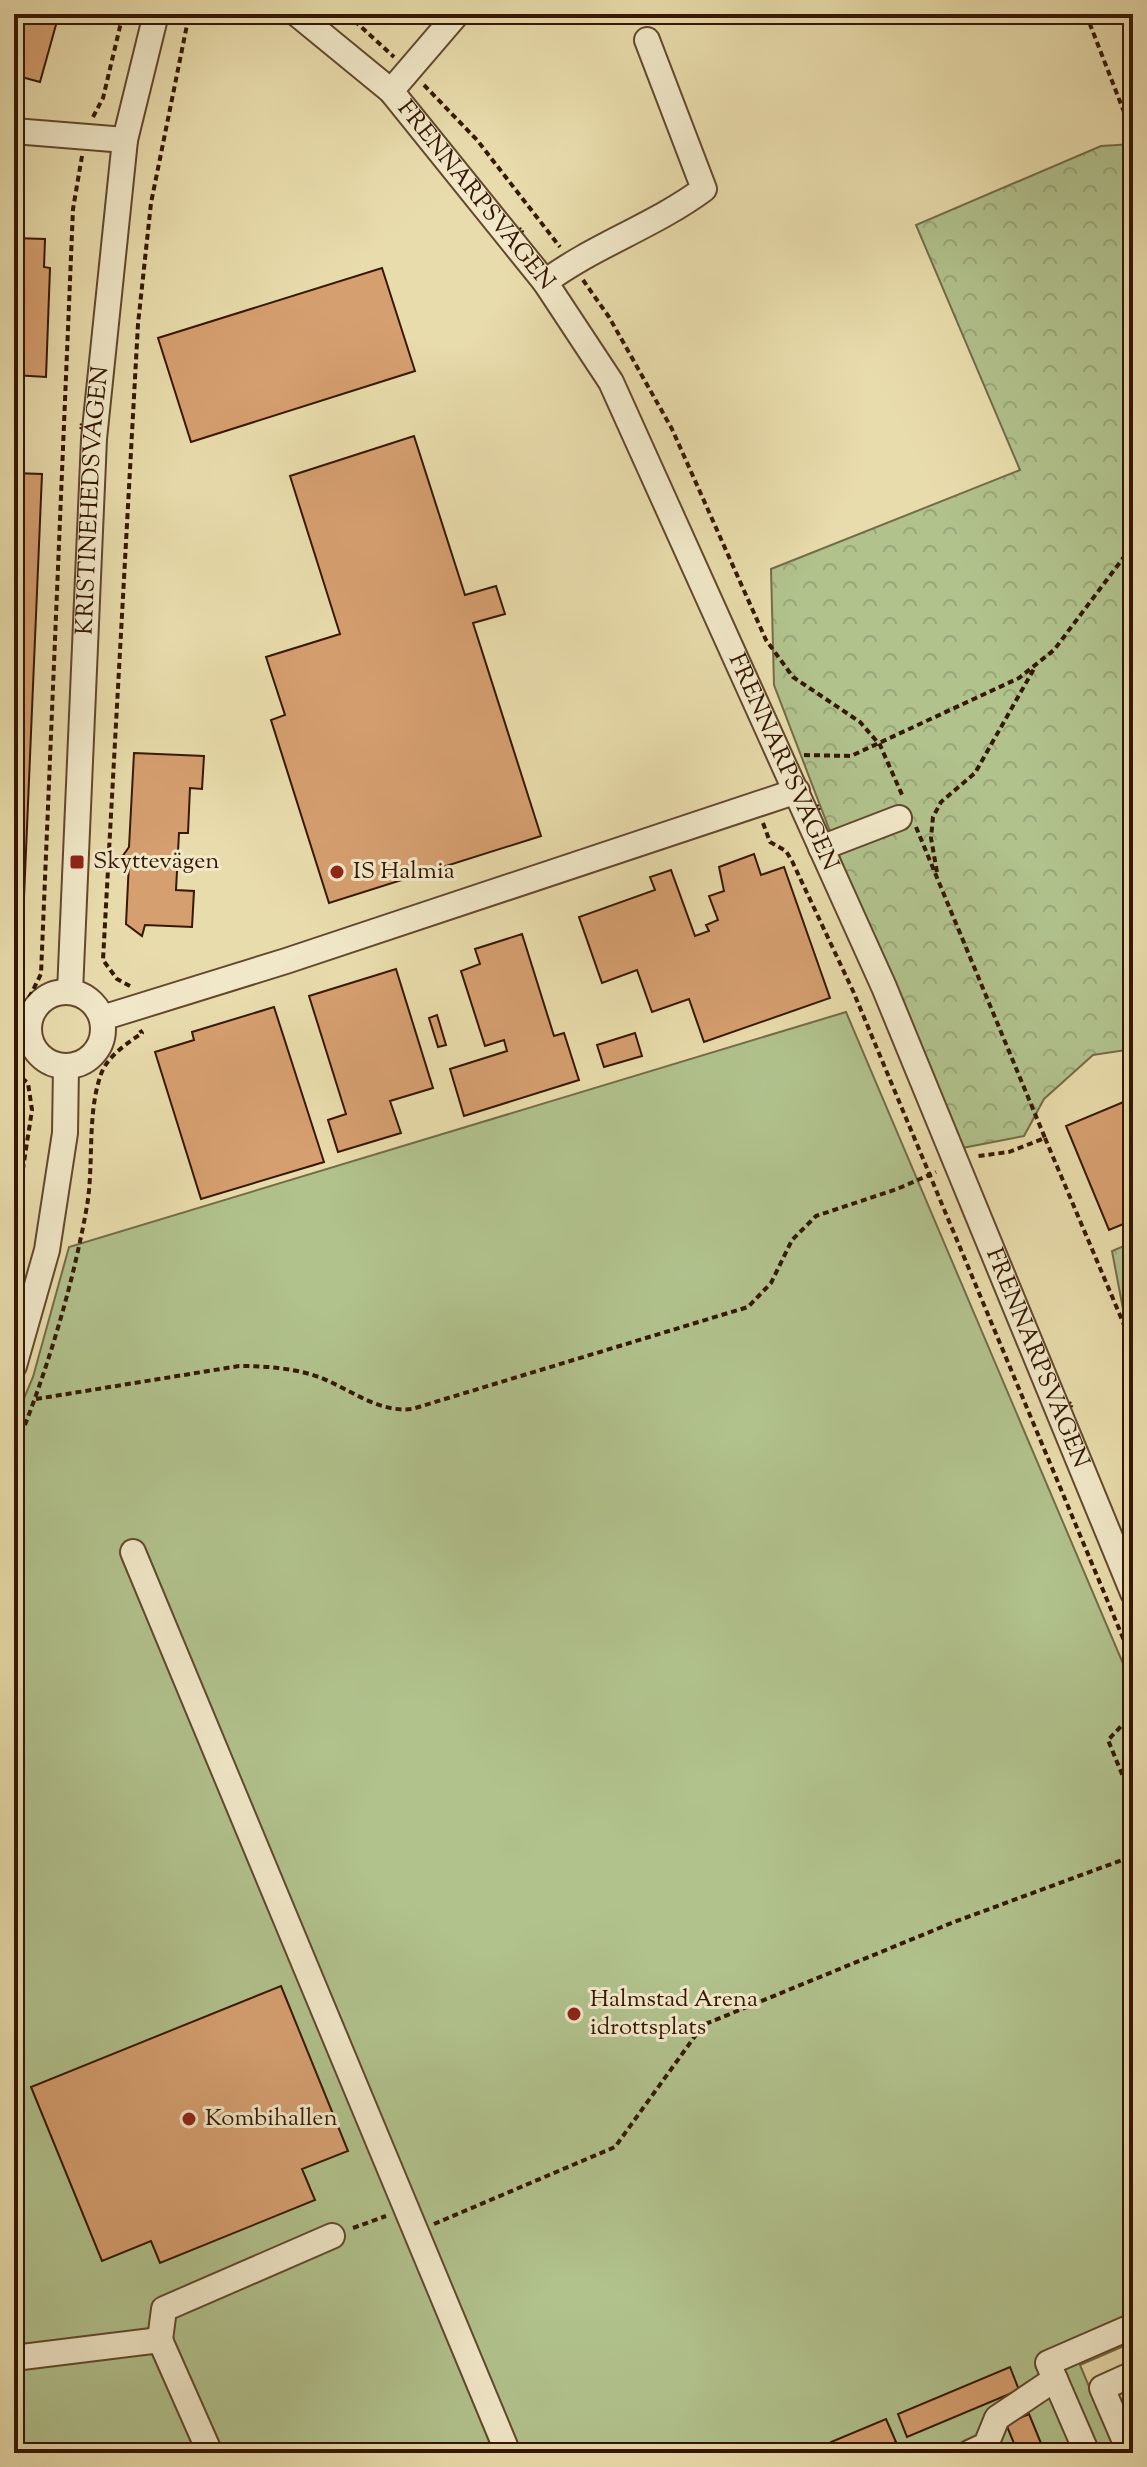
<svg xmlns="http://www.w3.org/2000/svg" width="1147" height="2467" font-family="'Sorts Mill Goudy',serif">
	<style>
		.forest { fill: url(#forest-crowns); stroke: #746c48; stroke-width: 2 }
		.park { fill: #b1c28d; stroke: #746c48; stroke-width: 2 }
		.building { fill: #d69f70; stroke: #361703; stroke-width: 2 }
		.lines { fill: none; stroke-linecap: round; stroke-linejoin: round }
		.minor-casing { stroke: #63482d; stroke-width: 28 }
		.path { stroke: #361703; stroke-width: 4; stroke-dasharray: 6 4; stroke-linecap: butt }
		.minor { stroke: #f1e8c9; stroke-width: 24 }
		.poi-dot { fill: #8f2418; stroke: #f1e8c9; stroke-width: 3 }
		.labels { text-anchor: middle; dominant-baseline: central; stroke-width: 6; stroke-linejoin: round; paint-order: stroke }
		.street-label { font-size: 24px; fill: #361703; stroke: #f1e8c9 }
		.poi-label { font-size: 24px; fill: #361703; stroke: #f1e8c9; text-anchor: start }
	</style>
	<defs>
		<pattern id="forest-crowns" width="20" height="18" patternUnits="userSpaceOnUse" patternTransform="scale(2)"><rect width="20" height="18" fill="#b1c28d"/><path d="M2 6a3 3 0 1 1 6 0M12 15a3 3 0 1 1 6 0" fill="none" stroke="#99a678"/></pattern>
	</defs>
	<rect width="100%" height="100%" fill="#e9dcac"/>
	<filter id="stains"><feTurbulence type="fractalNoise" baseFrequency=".0025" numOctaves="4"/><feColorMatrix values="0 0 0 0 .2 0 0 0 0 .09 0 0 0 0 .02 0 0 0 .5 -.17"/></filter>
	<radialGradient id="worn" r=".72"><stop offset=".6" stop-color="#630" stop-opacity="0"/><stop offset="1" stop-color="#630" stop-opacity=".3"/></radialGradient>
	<path class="forest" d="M1133 144V1049L1093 1055 1044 1099 1024 1136 962 1148 849 881 774 685 771 569 1020 470 916 225 1101 146Z
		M1133 1242V1304L1123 1309 1112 1251Z"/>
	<path class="park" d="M846 1012 1133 1687V2342L1080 2365 1117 2453H14V1422L33 1377 69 1247Z"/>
	<path class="building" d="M14 14H59L40 82 14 75Z
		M14 238 45 239 44 267 50 268 46 377 14 375Z
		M382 268 415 371 191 442 158 338Z
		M414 436 465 595 496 586 505 614 473 623 541 836 329 903 271 720 285 715 266 657 340 634 290 476Z
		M14 473 42 474 22 945H14Z
		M134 753 204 756 202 789 190 788 188 833H179L176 890 194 891 192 927 145 925 142 936 126 924 129 862 122 857 129 847Z
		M754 854 761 875 784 867 830 998 704 1042 689 999 652 1012 637 970 602 983 579 917 655 890 650 877 671 870 695 936 709 931 706 925 718 920 709 896 724 891 719 867Z
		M522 934 554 1036 564 1033 579 1080 464 1116 450 1069 507 1051 504 1040 485 1046 461 971 480 964 475 949Z
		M396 969 433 1088 390 1101 401 1133 338 1152 328 1120 346 1114 309 996Z
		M274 1007 324 1162 201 1199 155 1052 194 1040 192 1032Z
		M437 1015 446 1045 438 1047 429 1018Z
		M635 1033 642 1056 604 1067 597 1045Z
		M1133 1098V1220L1109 1230 1066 1126Z
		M281 1986 348 2151 302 2169 315 2200 160 2263 151 2241 102 2261 31 2087Z
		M1010 2367 1019 2390 907 2437 898 2414Z
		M1029 2414 1045 2453H1018L1006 2424Z
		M886 2419 896 2442 869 2453H835L831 2442Z"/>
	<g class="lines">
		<g class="minor-casing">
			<g id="minor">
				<path id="s1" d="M297 14 391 91 545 282 611 382 884 987 1133 1593"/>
				<path d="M391 91 457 14"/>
				<path d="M14 131 125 140"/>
				<path d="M545 282C595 245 654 226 704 189L647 40"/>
				<path d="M821 848 899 818"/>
				<circle cx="66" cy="1029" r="37"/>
				<path id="s2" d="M70 992 94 439 125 140 156 14"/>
				<path d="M102 1018 286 961 797 791"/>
				<path d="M14 1366 47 1250 65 1133 66 1067"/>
				<path d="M133 1552 508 2453"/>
				<path d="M160 2340 164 2309 332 2236"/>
				<path d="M14 2358 160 2340 210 2453"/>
				<path d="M969 2453 986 2445 997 2418 1055 2379"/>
				<path d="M1087 2453 1048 2363 1133 2326"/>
				<path d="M1130 2453 1102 2388 1133 2374"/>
			</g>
		</g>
		<path class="path" d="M347 14 394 57
			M1086 14 1133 135
			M424 85 477 140 560 247
			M93 117 103 98 123 14
			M583 280 609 317 672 429 766 640 793 677 860 722 880 745 903 797
			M804 755 851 756 1019 678 1054 650 1133 545
			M763 823 770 842 786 851 792 861 853 991 1133 1662
			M916 827 1045 1138 1009 1152 978 1156
			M937 872 931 838 933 817 941 802 975 773 1035 667
			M130 986 117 979 103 960 138 324 151 203 189 15
			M14 1011 30 996 41 974 73 209 82 156
			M14 1072 28 1083 32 1110 14 1227
			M1045 1138 1133 1346
			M36 1399 239 1366C266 1366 293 1368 319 1377 350 1389 378 1413 412 1409L748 1307 771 1283 792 1240 816 1216 897 1189 936 1172
			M14 1453C46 1374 72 1290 87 1206 94 1164 87 1117 100 1077 106 1057 125 1045 142 1033L140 1030
			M1133 1692 1126 1707 1129 1718 1108 1740 1133 1801
			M434 2224 615 2147 703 2025 954 1922 1133 1856
			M353 2228 386 2216"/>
		<use href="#minor" class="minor"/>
	</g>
	<g class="poi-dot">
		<rect x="69" y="854" width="16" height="16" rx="4"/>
		<circle cx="337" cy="872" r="8"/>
		<circle cx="574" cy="2014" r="8"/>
		<circle cx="189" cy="2119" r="8"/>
	</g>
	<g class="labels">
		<g class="street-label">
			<text stroke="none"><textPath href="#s1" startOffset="256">FRENNARPSVÄGEN</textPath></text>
			<text stroke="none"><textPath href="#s2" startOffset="492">KRISTINEHEDSVÄGEN</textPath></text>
			<text stroke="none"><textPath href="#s1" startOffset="904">FRENNARPSVÄGEN</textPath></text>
			<text stroke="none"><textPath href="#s1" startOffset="1552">FRENNARPSVÄGEN</textPath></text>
		</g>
		<g class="poi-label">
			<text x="93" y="862">Skyttevägen</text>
			<text x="353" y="872">IS Halmia</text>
			<text x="590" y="2000">Halmstad Arena<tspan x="590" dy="28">idrottsplats</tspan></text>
			<text x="205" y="2119">Kombihallen</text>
		</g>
	</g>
	<rect width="1147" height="2467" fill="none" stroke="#e9dcac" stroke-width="48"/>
	<rect x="16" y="16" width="1115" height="2435" fill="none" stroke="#361703" stroke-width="4"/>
	<rect x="24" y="24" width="1099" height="2419" fill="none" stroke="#361703" stroke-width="2"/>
	<rect width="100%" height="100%" filter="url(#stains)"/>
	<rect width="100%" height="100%" fill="url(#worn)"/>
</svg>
